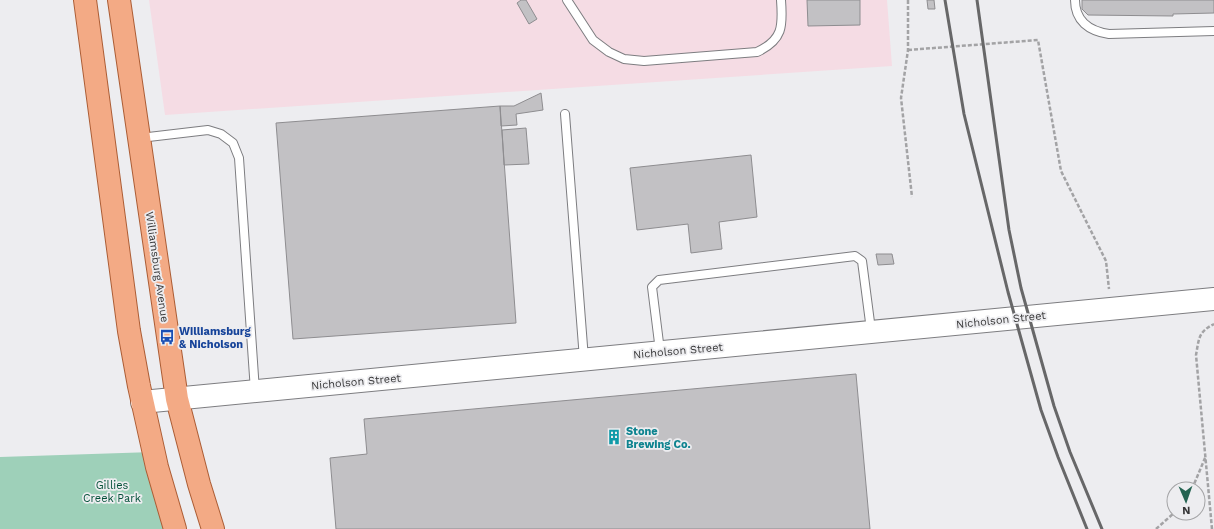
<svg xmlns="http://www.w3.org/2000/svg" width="1214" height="529" font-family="'Work Sans',sans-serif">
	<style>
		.industrial { fill: #f5dce4 }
		.green { fill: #9ed0b9 }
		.building { fill: #c2c1c4; stroke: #8e8d90 }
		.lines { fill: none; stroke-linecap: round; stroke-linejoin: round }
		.service-casing { stroke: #7d7d80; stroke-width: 10 }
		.secondary-casing { stroke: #7d7d80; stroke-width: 24 }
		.primary-casing { stroke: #ac5d35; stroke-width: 24 }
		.path { stroke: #a3a3a5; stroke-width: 2.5; stroke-dasharray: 4 2; stroke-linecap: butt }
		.service { stroke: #fff; stroke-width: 8 }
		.secondary { stroke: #fff; stroke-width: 22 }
		.primary { stroke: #f3aa85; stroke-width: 22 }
		.rail { stroke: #676768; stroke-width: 3 }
		.labels { text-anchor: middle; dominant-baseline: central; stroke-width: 3.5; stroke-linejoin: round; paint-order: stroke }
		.street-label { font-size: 11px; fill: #373738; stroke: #ededf0 }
		.transit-label { font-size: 11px; font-weight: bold; fill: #164399; stroke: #ededf0; text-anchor: start }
		.culture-label { font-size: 11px; font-weight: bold; fill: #0d838f; stroke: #ededf0; text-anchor: start }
		.park-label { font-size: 11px; fill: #045139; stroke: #ededf0 }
	</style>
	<rect width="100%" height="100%" fill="#ededf0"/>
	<path class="industrial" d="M149 0H887L892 66 165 115Z"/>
	<path class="green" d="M153 452 175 529H0V457Z"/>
	<path class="building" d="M521 0H526L537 19 529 24 517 3Z
		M807 0H860V25L808 26Z
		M927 0H934L935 9H928Z
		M1082 0H1214V13L1173 14V16L1088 15 1082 9Z
		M541 93 543 110 516 114 517 125 501 126 500 106H514Z
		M500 106 516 323 293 339 276 123Z
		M526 128 529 164 504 165 502 130Z
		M751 155 757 217 719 222 722 249 691 253 688 224 637 230 630 168Z
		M876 254H892L894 264 878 265Z
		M856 374 870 529H336L330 458 367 454 364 419Z"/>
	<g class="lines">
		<g class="service-casing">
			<path id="service" d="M567 0 593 40 609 52 624 59 644 61 757 52C783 40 783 26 781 0
				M1075 0C1075 21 1089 31 1109 34L1214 31
				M565 114 584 359
				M140 138 208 130 221 134 233 143 239 158 255 391
				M660 351 652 287 659 280 855 256 862 261 871 330"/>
		</g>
		<g class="secondary-casing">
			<path id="secondary" d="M142 402 1214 299"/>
		</g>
		<g class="primary-casing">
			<path id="primary" d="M85 0 129 331 139 386 157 467 175 529
				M119 0 177 399 199 484 213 529"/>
		</g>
		<path class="path" d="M908 0V50L901 98 912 197
			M908 50 1038 40 1061 171 1106 261 1109 289
			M1192 489 1205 458
			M1156 529 1174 513
			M1212 529 1196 355C1199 339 1198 332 1214 324"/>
		<use href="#service" class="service"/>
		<use href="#secondary" class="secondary"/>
		<use href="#primary" class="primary"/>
		<path class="rail" d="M945 0 964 114 1008 292 1041 410 1058 457 1087 529
			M977 0 1009 230 1021 288 1054 406 1070 452 1102 529"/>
	</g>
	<defs>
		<g id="bus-bare" transform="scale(1.2)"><path d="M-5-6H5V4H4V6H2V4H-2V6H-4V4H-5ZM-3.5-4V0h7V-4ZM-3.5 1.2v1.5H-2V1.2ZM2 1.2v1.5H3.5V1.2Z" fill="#1a4fb4" stroke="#ededf0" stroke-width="2.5" paint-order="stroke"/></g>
		<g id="building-bare" transform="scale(1.2)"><path d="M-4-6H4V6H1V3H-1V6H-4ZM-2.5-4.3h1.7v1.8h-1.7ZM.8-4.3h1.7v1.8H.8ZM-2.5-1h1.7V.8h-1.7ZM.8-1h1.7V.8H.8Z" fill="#0f9aa8" stroke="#ededf0" stroke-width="2.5" paint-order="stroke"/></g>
	</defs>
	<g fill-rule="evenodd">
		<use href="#bus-bare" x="167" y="337"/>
		<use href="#building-bare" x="614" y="437"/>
	</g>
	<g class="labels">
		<g class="street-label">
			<text transform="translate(157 267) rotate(82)">Williamsburg Avenue</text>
			<text transform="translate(1001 320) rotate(-6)">Nicholson Street</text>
			<text transform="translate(678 351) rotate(-5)">Nicholson Street</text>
			<text transform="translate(356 382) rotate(-5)">Nicholson Street</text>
		</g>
		<g class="transit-label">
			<text x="179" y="331">Williamsburg<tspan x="179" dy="13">&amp; Nicholson</tspan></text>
		</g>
		<g class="culture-label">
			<text x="626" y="431">Stone<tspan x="626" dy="13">Brewing Co.</tspan></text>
		</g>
		<g class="park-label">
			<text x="112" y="485">Gillies<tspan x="112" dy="13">Creek Park</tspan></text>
		</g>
	</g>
	<g transform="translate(1186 501) rotate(178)"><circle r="19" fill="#ededf0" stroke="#a4a4a6"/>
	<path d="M0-3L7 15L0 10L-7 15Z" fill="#256452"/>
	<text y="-6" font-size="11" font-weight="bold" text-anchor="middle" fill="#373738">N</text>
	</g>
</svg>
